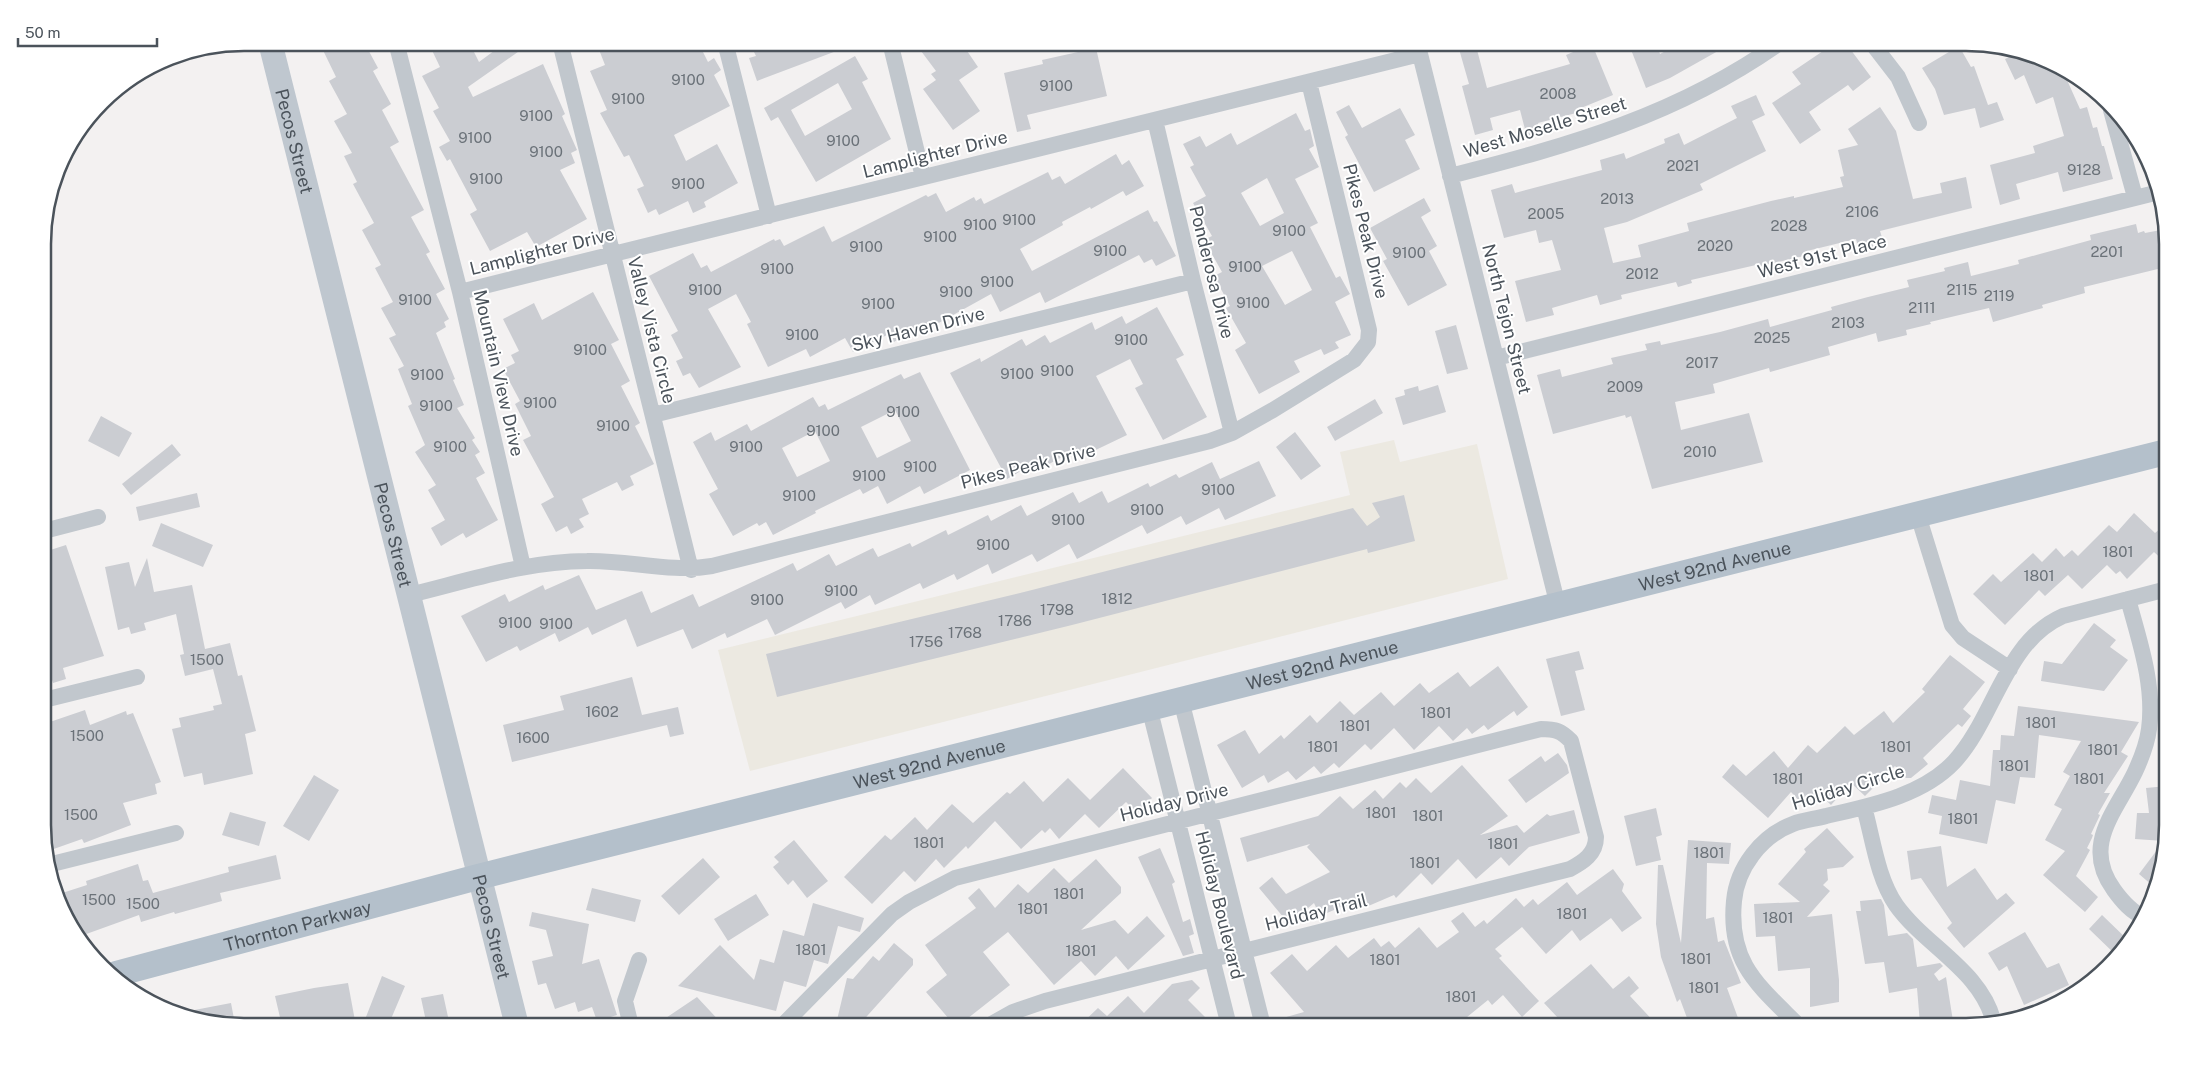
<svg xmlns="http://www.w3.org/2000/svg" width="2210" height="1069" font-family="'Public Sans',sans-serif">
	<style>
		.commercial { fill: #ece9e1 }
		.building { fill: #cbcdd2; fill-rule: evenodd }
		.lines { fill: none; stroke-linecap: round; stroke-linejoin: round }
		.street { stroke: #c1c7cd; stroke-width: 16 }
		.secondary { stroke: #bfc7cf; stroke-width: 24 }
		.primary { stroke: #b4c0cb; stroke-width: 26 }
		.labels { text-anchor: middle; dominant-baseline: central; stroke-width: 4; stroke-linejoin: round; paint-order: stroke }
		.number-label { font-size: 15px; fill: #6b7279 }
		.street-label { font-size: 18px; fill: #4b535b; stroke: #fff }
		.rim { fill: none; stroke: #4b535b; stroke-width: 2.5 }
	</style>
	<rect width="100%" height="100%" fill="#f3f1f1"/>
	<path class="commercial" d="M1394 440 1400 462 1477 444 1508 579 750 771 718 650 1350 495 1340 452Z"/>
	<path class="building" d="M319 42H364L378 68 373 71 391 104 382 110 399 142 390 147 424 210 411 217 430 252 426 254 445 289 436 294 449 319 444 322 446 327 436 333 455 379 453 380 464 405 457 408 475 438 472 440 480 452 475 455 485 473 476 478 498 520 466 538 463 533 441 546 431 528 445 520 428 490 436 485 415 452 425 445 408 406 412 404 398 369 404 366 389 338 396 335 381 308 393 302 375 268 381 265 362 230 374 223 353 184 357 182 344 156 352 153 334 121 347 114 329 81 336 77Z
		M428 42H469L479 62 506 42H532L468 87 473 97 543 64 565 114 562 116 577 150 571 153 575 163 560 170 587 219 536 247 527 232 490 251 470 214 477 210 450 159 447 161 439 147 450 141 433 111 439 108 422 76 440 67Z
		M596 42H698L708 62 714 58 721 70 714 75 730 106 674 135 686 161 717 144 738 183 704 202 706 207 693 213 688 201 659 215 656 209 648 213 637 189 644 186 629 155 624 157 600 113 607 110 590 71 605 65Z
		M749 42H854L855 44 757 81 749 58 756 56Z
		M933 42H961L978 67 959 80 980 111 953 130 923 89 936 80 931 74 936 71 921 51Z
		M1457 42H1475L1487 88 1570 64 1566 55 1592 44 1613 95 1576 110V113L1538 123 1541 134 1527 137 1520 110 1490 118 1493 130 1475 135 1462 86 1469 84Z
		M1628 42H1656L1660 54 1682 42H1734L1670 78 1646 88Z
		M1817 42H1845L1871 77 1853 91 1848 85 1809 112 1821 130 1800 144 1772 103 1801 84 1792 72 1823 51Z
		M1959 46 1971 67 1974 66 1988 105 1997 102 2004 120 1980 128 1975 108 1944 115 1935 89 1922 68Z
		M1096 48 1107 96 1027 115 1031 129 1017 132 1004 73 1043 64 1042 60Z
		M2015 54 2055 63 2063 71 2080 109 2087 107 2093 128 2097 127 2102 146H2104L2113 179 2063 192 2058 172 2016 184 2020 199 2000 205 1990 165 2035 153 2033 146 2064 136 2053 97 2036 104 2024 75 2015 80 2005 59Z
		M855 56 868 79 862 82 891 139 816 182 778 117 771 121 764 108ZM838 83 852 109 805 136 791 110Z
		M1756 95 1765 115 1752 121 1766 151 1700 184 1703 190 1627 222 1604 228 1613 263 1641 257 1638 245 1689 231 1687 223 1771 201 1794 196V198L1843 187 1840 177 1844 176 1838 150 1858 145 1848 129 1880 107 1896 131 1913 199 1942 193 1940 183 1966 177 1972 208 1880 231 1884 244 1859 250 1856 239 1807 251 1808 255 1756 267V265L1691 280 1692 283 1678 287 1676 282 1621 295 1622 299 1600 305 1597 295 1552 308 1554 315 1526 322 1515 281 1561 270 1552 240 1539 243 1536 230 1504 238 1491 190 1512 184 1515 193 1602 170 1600 160 1624 153 1626 159 1665 143 1664 139 1679 133 1684 145 1737 118 1731 106Z
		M1349 105 1362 128 1400 108 1415 135 1405 140 1420 169 1374 192 1345 137 1348 135 1336 112Z
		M1296 113 1305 131 1310 129 1314 146 1309 149 1319 167 1295 179 1318 223 1310 227 1336 278 1340 276 1350 294 1335 302 1351 335 1335 342 1339 348 1324 355 1321 349 1294 361 1300 372 1259 394 1235 350 1246 343 1226 308 1230 306 1214 276 1222 272 1204 240 1212 236 1193 203 1206 196 1190 167 1194 165 1183 144 1200 136 1206 147 1231 133 1237 145ZM1267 178 1284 213 1260 226 1241 193ZM1292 251 1312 290 1285 305 1262 266Z
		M1116 154 1122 165 1129 160 1144 186 1126 196 1123 191 1091 209 1090 207 1062 222 1063 225 1020 249 1032 271 1148 210 1154 222 1157 221 1176 256 1156 266 1152 259 1144 263 1139 255 1045 303 1040 292 1000 312 991 294 926 330 924 325 892 343 887 335 853 352 845 338 810 357 806 349 768 367 747 324 751 322 736 294 708 309 741 367 699 388 690 373 683 376 676 361 683 358 671 335 678 331 649 276 693 253 701 268 707 265 711 272 774 239 775 241 780 239 784 246 824 226 832 242 926 195 928 197 936 193 946 212 974 197 976 201 981 198 984 204 1048 172 1052 180 1060 176 1065 184Z
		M1424 198 1431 211 1421 217 1437 246 1429 251 1447 285 1408 306 1383 261 1387 259 1370 228Z
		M2136 224 2138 233 2144 231 2145 233 2166 229V267L2084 287 2085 293 2042 305 2043 308 1993 322 1989 308 1930 322 1931 324 1906 330 1907 335 1878 342 1876 333 1828 347 1830 355 1770 372 1769 368 1713 384 1715 393 1675 402 1681 430 1749 413 1763 462 1652 489 1631 416 1626 418 1625 415 1553 434 1537 375 1560 369 1562 377 1613 364 1611 358 1647 350 1645 344 1660 341 1661 345 1720 332 1768 319 1770 327 1832 310 1831 307 1868 297 1909 287 1907 280 1945 271 1944 268 1968 262 1971 276 2019 264 2018 260 2091 240 2090 235Z
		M593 292 619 340 611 344 630 381 621 386 640 423 635 426 654 464 630 476 634 485 622 491 617 482 582 499 589 514 579 519 584 527 571 534 567 526 556 532 541 504 554 497 523 440 531 436 515 404 520 401 503 369 515 363 511 355 519 351 503 319 534 303 542 320Z
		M1157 307 1184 355 1176 359 1207 417 1163 440 1135 388 1143 384 1130 359 1096 376 1127 435 1079 458 1075 450 1038 470 1035 463 1007 479 950 373 980 358 981 362 1022 339 1026 346 1045 335 1050 343 1092 322 1095 330 1122 316 1126 324Z
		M1456 325 1468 369 1447 374 1435 331Z
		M920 372 970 470 924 494 920 486 887 504 878 486 863 494 860 489 815 511 816 513 773 535 766 522 759 526 757 523 733 536 709 494 718 489 693 442 711 432 715 441 747 424 751 431 813 397 819 407 825 404 828 410 901 374 904 379ZM895 410 911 441 877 458 861 427ZM815 431 830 461 797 477 782 448Z
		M1438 385 1446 412 1403 425 1395 398 1405 395 1404 390 1418 386 1419 391Z
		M1375 399 1383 413 1335 441 1327 427Z
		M101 416 132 433 119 457 88 441Z
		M1295 432 1321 466 1301 480 1276 447Z
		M172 444 181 455 131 495 122 484Z
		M1259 461 1276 496 1225 520 1219 508 1186 525 1181 516 1147 534 1142 525 1077 559 1069 544 1037 562 1032 554 992 574 988 564 957 580 954 574 923 589 920 583 875 605 870 595 845 609 841 602 775 635 767 619 727 638 725 633 692 649 683 629 637 647 626 619 592 635 588 627 559 642 555 633 520 651 517 646 486 662 461 616 505 594 509 602 543 585 545 590 579 575 596 610 642 591 651 613 693 594 699 607 793 563 797 571 829 554 836 566 873 548 878 557 910 543 912 547 946 530 948 535 988 515 991 521 1021 505 1027 516 1073 492 1079 503 1102 491 1108 503 1148 483 1150 487 1176 474 1179 478 1212 462 1220 479Z
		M197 493 200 507 139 521 136 507Z
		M1404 495 1415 541 1368 553 1367 549 1072 625 777 697 766 654 1028 591 1353 508 1367 526 1380 517 1372 503Z
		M2134 513 2155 533 2167 523V564L2154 552 2127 579 2120 571 2116 574 2107 565 2082 589 2068 575 2045 596 2039 590 2005 625 1973 594 1993 574 2001 582 2033 553 2042 562 2056 548 2064 557 2072 550 2078 556 2109 525 2117 532Z
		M161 523 213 545 203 567 152 546Z
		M66 545 104 656 63 668 66 679 53 683 48 668 44 669V552Z
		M147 558 154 592 192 585 205 649 230 643 238 676 242 675 256 731 245 734 253 774 204 785 202 773 184 777 172 729 181 727 179 718 214 710 213 706 222 704 213 669 185 676 180 655 184 654 176 614 144 623 146 630 131 634 129 627 118 630 105 567 129 562 135 587Z
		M2094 623 2116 640 2110 647 2128 660 2104 691 2041 681 2044 661 2062 664Z
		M1579 651 1584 669 1575 671 1585 710 1561 716 1546 659Z
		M1950 655 1985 682 1963 709 1971 716 1962 727 1958 724 1923 758 1928 764 1911 778H1906L1895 766 1865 796 1851 783 1831 805 1817 792 1803 805 1791 792 1768 818 1722 777 1733 764 1746 776 1774 751 1788 768 1808 745 1817 753 1845 726 1854 735 1884 711 1893 723 1925 692 1922 689Z
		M1498 666 1528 707 1517 716 1514 711 1488 730 1484 725 1472 734 1467 728 1453 741 1439 726 1414 750 1394 728 1371 750 1365 744 1339 768 1334 763 1321 774 1314 766 1296 780 1288 771 1268 783 1264 775 1242 788 1217 745 1245 730 1259 754 1281 735 1284 739 1310 715 1317 723 1340 701 1354 715 1381 692 1394 706 1420 683 1429 693 1458 672 1470 687Z
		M632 677 642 715 678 707 684 734 670 737 667 725 512 762 503 725 564 710 560 696Z
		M2018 706 2139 722 2121 752 2128 756 2104 793H2110L2098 814 2100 815 2091 834 2093 835 2092 838 2087 848 2090 850 2076 876 2098 897 2085 912 2043 875 2065 851 2045 840 2062 809 2054 805 2070 776 2063 772 2081 741 2039 735 2035 778 2020 777 2015 804 1996 800 1987 844 1939 834 1942 816 1928 813 1932 795 1956 800 1960 780 1990 786 1993 750H2000L2001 735 2014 736Z
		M85 710 90 725 126 711 127 715 133 713 161 782 155 784 157 794 123 803 131 825 84 843 82 839 48 851 44 842V724Z
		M1558 753 1567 765 1569 773 1526 803 1508 780 1541 756 1545 762Z
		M1462 765 1508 816 1480 835 1517 825 1524 833 1547 814 1550 816 1574 810 1580 833 1529 847 1509 866 1501 857 1476 879 1458 859 1432 885 1421 873 1396 898 1394 895 1366 907 1362 898 1320 916 1314 903 1289 924 1259 888 1272 877 1286 894 1330 872 1307 847 1310 844 1247 862 1240 838 1318 816 1340 796 1353 809 1375 790 1383 799 1400 782 1406 788 1416 778 1431 793Z
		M1123 768 1152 798 1137 813 1126 802 1099 828 1085 814 1059 839 1050 828 1045 833 1042 830 1021 849 995 821 968 849 966 846 944 868 936 859 915 882 904 871 872 904 844 877 885 835 891 840 915 817 927 830 952 804 973 823 1007 792 1010 794 1024 781 1043 802 1068 778 1090 800Z
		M314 775 339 790 309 841 283 826Z
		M2167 786 2168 825 2164 841 2135 839 2137 813H2149L2146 788Z
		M1656 808 1662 835 1656 837 1661 860 1636 866 1624 816Z
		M230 812 266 822 259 846 222 835Z
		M1827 828 1854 857 1843 867 1827 869 1828 880 1823 885 1830 891 1807 917 1832 914 1839 980V1002L1810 1007V968L1778 971 1775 936 1756 937 1754 904 1800 902 1778 884 1806 852 1804 849Z
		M794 840 828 881 807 898 793 880 788 885 773 867 779 862 774 857Z
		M1688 840 1731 843 1729 864 1707 863 1706 919 1714 917 1718 942 1724 940 1741 983 1727 988 1741 1026H1690L1680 999 1677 1002 1661 957 1656 924 1658 865H1663L1681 943Z
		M2163 842 2156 876 2153 886 2139 874Z
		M1941 846 1947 887 1975 868 1997 900 2006 893 2015 903 1964 948 1947 928 1952 923 1921 878 1911 880 1907 851Z
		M1160 848 1175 882 1172 884 1183 922 1190 919 1194 934 1189 936 1194 953 1183 956 1138 857Z
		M276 855 281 879 220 893 222 901 175 914 174 912 141 922 139 915 78 937 58 902 56 895 87 885 86 881 138 864 143 881 148 880 153 893 229 872 228 867Z
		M703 858 720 877 679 915 661 896Z
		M1096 859 1121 887V893L1081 930 1115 920 1128 934 1147 916 1165 936 1128 970 1116 956 1095 976 1081 961 1054 985 1008 932 983 952 1010 985 958 1026H955L926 992 947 975 925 945 976 908 968 898 979 888 995 908 1018 884 1028 893 1054 868 1069 883Z
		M1613 869 1624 884 1622 891 1642 918 1622 932 1611 918 1580 941 1572 930 1546 954 1522 927 1495 949 1502 956 1499 958 1539 1001 1522 1017 1503 995 1492 1005 1488 1000 1456 1026H1440L1433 1018 1413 1026H1273L1272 1021 1304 1012 1270 973 1292 954 1307 971 1336 945 1348 958 1374 938 1381 947 1389 941 1395 948 1419 927 1437 948 1459 932 1451 921 1463 912 1475 927 1484 920 1487 924 1516 898 1524 907 1533 899 1538 905 1567 882 1577 895Z
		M592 888 641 900 635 922 586 910Z
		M756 894 769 915 728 941 714 919Z
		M1881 899 1884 905 1888 936 1907 933 1913 939 1917 967 1940 963 1943 966 1934 974 1939 981 1946 977 1953 1021 1920 1024 1917 988 1889 993 1884 962 1865 964 1856 911H1861L1860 901Z
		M813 903 864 918 860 932 838 926 828 964 814 960 806 987 784 981 776 1011 678 986 720 945 754 980 760 959 774 963 783 930 804 936Z
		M532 912 589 924 582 964 599 959 617 1015 597 1021 592 1007 578 1012 575 1002 555 1009 546 983 538 985 532 961 553 956 546 930 529 926Z
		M2102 915 2129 941 2118 957 2089 929Z
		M2025 932 2047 968 2059 963 2069 985 2024 1005 2007 966 1999 971 1988 953Z
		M894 943 913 959V965L859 1025 837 1020 847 978 853 979 873 956 879 961Z
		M1591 964 1613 989 1629 976 1639 988 1630 996 1658 1026H1567L1559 1019 1544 1003Z
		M382 976 405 986 388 1026H376L364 1022Z
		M1192 980 1200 988 1188 1000 1207 1019 1199 1026H1079L1098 1008 1107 1016 1128 996 1144 1013 1172 984Z
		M348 983 356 1026H282L275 996 314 988Z
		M443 994 450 1026H427L421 998Z
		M697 997 724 1026H654Z
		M231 1003 235 1024 184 1012Z"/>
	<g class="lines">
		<path class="street" d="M396 42 460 292 523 567
			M560 42 691 570
			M725 42 769 216
			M890 42 923 177
			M1417 42 1558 606
			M1871 42 1898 77 1919 123
			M2111 110 2135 197
			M1155 120 1193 281 1232 433
			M1450 176C1571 145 1678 115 1781 42
			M460 292 1420 54
			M1496 358 2159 192
			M653 415 1193 281
			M1918 515 1952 625 1963 638 2010 669
			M44 531 98 517
			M409 595C467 581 527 561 587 561 629 560 670 573 712 566L1210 441 1232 433 1273 410 1354 360 1368 342 1369 330 1309 82
			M2128 599C2139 640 2155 685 2149 729 2147 744 2141 759 2135 772 2116 812 2081 845 2114 890 2122 901 2131 912 2144 917
			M44 700 137 677
			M1181 700 1263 1026
			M1149 707 1229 1026
			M1864 807C1873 839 1877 877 1896 905 1925 946 1982 971 1994 1023
			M48 865 176 833
			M631 1026 625 1001 639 960
			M782 1026 892 914 909 902 955 878 1541 729C1556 729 1561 731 1571 741L1596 837C1596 854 1583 862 1570 869L1045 1001 1013 1012 988 1026
			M1799 1026C1758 985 1728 963 1734 901 1737 868 1761 836 1793 824 1803 820 1815 819 1826 816 1869 806 1922 796 1954 762 1995 718 2004 642 2063 616L2167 589"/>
		<path class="secondary" id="s1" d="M270 42 517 1026"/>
		<path class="primary" id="s2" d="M116 974 478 877 2166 452"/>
	</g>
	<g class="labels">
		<g class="number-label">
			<text x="688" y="79">9100</text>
			<text x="1056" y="85">9100</text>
			<text x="1558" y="93">2008</text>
			<text x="628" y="98">9100</text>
			<text x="536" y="115">9100</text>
			<text x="475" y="137">9100</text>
			<text x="843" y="140">9100</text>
			<text x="546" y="151">9100</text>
			<text x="1683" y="165">2021</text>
			<text x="2084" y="169">9128</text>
			<text x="486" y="178">9100</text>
			<text x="688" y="183">9100</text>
			<text x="1617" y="198">2013</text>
			<text x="1862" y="211">2106</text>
			<text x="1546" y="213">2005</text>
			<text x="1019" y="219">9100</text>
			<text x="980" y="224">9100</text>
			<text x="1789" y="225">2028</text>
			<text x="1289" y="230">9100</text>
			<text x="940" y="236">9100</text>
			<text x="1715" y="245">2020</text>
			<text x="866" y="246">9100</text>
			<text x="1110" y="250">9100</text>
			<text x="2107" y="251">2201</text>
			<text x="1409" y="252">9100</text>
			<text x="1245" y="266">9100</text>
			<text x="777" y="268">9100</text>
			<text x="1642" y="273">2012</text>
			<text x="997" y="281">9100</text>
			<text x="705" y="289">9100</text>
			<text x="1962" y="289">2115</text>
			<text x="956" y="291">9100</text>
			<text x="1999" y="295">2119</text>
			<text x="415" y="299">9100</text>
			<text x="1253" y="302">9100</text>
			<text x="878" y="303">9100</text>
			<text x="1922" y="307">2111</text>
			<text x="1848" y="322">2103</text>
			<text x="802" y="334">9100</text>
			<text x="1772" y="337">2025</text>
			<text x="1131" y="339">9100</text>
			<text x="590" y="349">9100</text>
			<text x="1702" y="362">2017</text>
			<text x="1057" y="370">9100</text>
			<text x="1017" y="373">9100</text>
			<text x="427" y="374">9100</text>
			<text x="1625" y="386">2009</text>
			<text x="540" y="402">9100</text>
			<text x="436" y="405">9100</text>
			<text x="903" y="411">9100</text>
			<text x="613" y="425">9100</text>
			<text x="823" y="430">9100</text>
			<text x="450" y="446">9100</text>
			<text x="746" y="446">9100</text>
			<text x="1700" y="451">2010</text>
			<text x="920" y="466">9100</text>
			<text x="869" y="475">9100</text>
			<text x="1218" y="489">9100</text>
			<text x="799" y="495">9100</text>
			<text x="1147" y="509">9100</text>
			<text x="1068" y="519">9100</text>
			<text x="993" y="544">9100</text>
			<text x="2118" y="551">1801</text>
			<text x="2039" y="575">1801</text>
			<text x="841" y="590">9100</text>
			<text x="1117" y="598">1812</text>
			<text x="767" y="599">9100</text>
			<text x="1057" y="609">1798</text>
			<text x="1015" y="620">1786</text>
			<text x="515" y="622">9100</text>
			<text x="556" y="623">9100</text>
			<text x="965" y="632">1768</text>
			<text x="926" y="641">1756</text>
			<text x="207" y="659">1500</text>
			<text x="602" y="711">1602</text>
			<text x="1436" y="712">1801</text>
			<text x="2041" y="722">1801</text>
			<text x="1355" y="725">1801</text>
			<text x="87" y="735">1500</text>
			<text x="533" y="737">1600</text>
			<text x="1323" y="746">1801</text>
			<text x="1896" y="746">1801</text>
			<text x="2103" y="749">1801</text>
			<text x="2014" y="765">1801</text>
			<text x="1788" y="778">1801</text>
			<text x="2089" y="778">1801</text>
			<text x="1381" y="812">1801</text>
			<text x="81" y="814">1500</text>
			<text x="1428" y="815">1801</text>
			<text x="1963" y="818">1801</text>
			<text x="929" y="842">1801</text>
			<text x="1503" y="843">1801</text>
			<text x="1709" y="852">1801</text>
			<text x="1425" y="862">1801</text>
			<text x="1069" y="893">1801</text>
			<text x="99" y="899">1500</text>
			<text x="143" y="903">1500</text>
			<text x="1033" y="908">1801</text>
			<text x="1572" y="913">1801</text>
			<text x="1778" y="917">1801</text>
			<text x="811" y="949">1801</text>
			<text x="1081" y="950">1801</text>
			<text x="1696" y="958">1801</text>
			<text x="1385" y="959">1801</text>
			<text x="1704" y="987">1801</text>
			<text x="1461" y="996">1801</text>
		</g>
		<g class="street-label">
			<text transform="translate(1545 127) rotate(-17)">West Moselle Street</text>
			<text stroke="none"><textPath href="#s1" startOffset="102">Pecos Street</textPath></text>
			<text transform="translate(935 154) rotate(-14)">Lamplighter Drive</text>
			<text transform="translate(1366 231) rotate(76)">Pikes Peak Drive</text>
			<text transform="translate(542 251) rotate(-14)">Lamplighter Drive</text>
			<text transform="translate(1822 256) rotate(-14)">West 91st Place</text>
			<text transform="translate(1212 272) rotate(76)">Ponderosa Drive</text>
			<text transform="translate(1507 319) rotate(76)">North Tejon Street</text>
			<text transform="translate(918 329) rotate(-14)">Sky Haven Drive</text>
			<text transform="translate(652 330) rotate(76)">Valley Vista Circle</text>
			<text transform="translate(499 373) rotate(77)">Mountain View Drive</text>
			<text transform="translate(1028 466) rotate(-14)">Pikes Peak Drive</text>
			<text stroke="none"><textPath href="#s1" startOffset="508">Pecos Street</textPath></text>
			<text stroke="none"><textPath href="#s2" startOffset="1650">West 92nd Avenue</textPath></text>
			<text stroke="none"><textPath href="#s2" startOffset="1245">West 92nd Avenue</textPath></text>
			<text stroke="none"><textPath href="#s2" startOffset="840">West 92nd Avenue</textPath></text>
			<text transform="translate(1848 787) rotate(-17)">Holiday Circle</text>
			<text transform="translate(1174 802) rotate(-14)">Holiday Drive</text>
			<text transform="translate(1220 905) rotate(76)">Holiday Boulevard</text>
			<text transform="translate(1316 912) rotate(-14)">Holiday Trail</text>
			<text stroke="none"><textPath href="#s2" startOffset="188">Thornton Parkway</textPath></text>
			<text stroke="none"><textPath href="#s1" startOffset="912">Pecos Street</textPath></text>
		</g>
	</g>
	<path d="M0 0H2210V1069H0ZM244 51H1966A193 193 0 0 1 2159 244V825A193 193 0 0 1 1966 1018H244A193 193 0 0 1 51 825V244A193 193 0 0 1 244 51Z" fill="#fff" fill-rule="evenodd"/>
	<path class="rim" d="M244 51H1966A193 193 0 0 1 2159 244V825A193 193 0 0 1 1966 1018H244A193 193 0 0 1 51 825V244A193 193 0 0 1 244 51Z"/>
	<path d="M18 38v8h139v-8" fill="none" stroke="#4b535b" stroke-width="2.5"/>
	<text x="25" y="38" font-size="15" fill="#4b535b" stroke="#ffffff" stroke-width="4" paint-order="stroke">50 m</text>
</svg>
